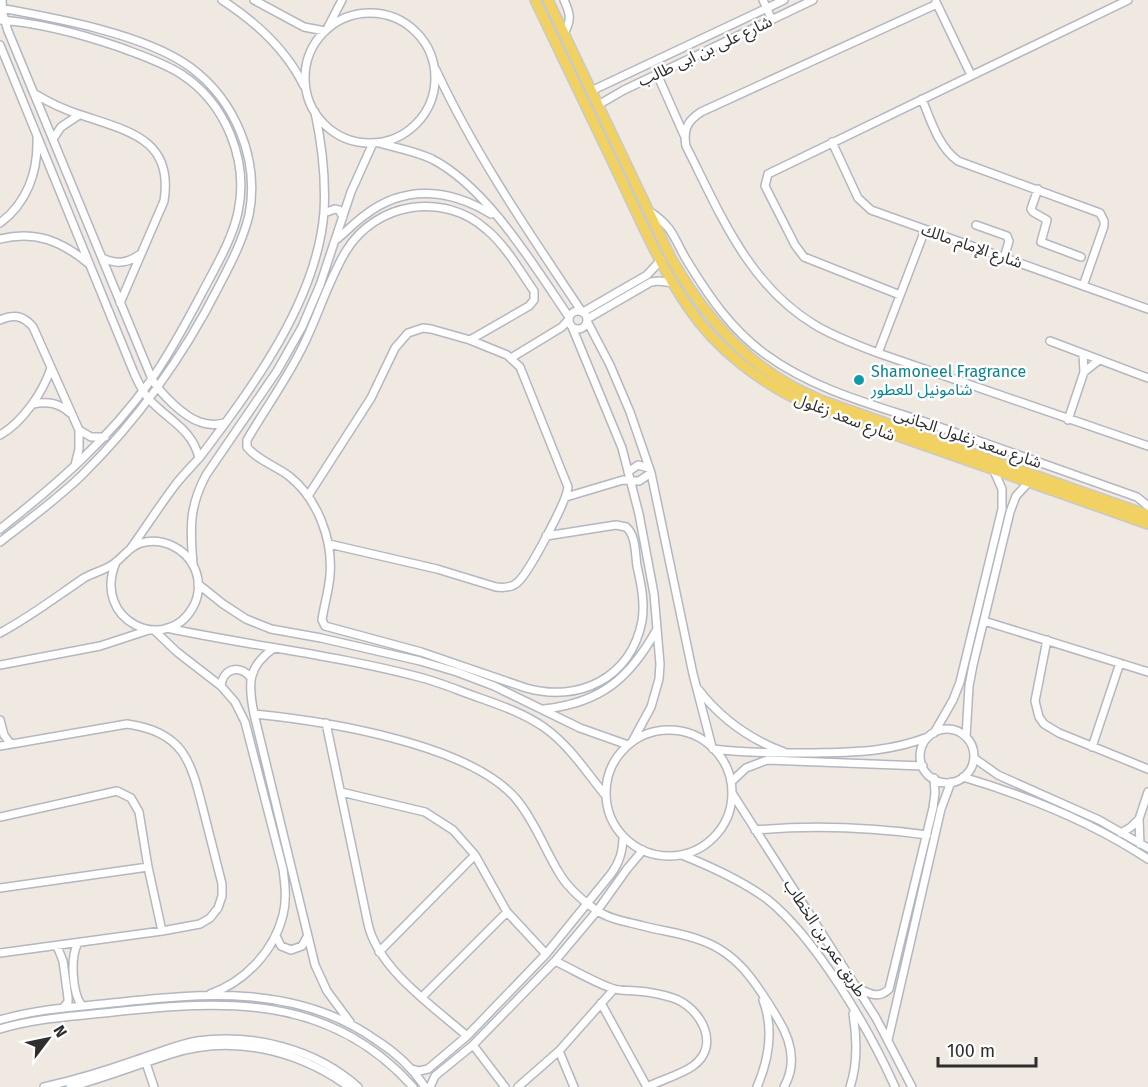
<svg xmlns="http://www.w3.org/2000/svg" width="1148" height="1087" font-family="'Fira Sans','Noto Sans Arabic',sans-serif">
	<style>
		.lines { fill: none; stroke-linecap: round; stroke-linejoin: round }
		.minor-casing { stroke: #b4b7c1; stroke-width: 10 }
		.major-casing { stroke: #c9c9c9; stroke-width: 12 }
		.minor { stroke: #fff; stroke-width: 7 }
		.major { stroke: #f2d163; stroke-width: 9 }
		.culture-dot { fill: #0f9aa8; stroke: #fff; stroke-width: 2 }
		.labels { text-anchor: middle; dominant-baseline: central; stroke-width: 5; stroke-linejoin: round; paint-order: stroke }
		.street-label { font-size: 16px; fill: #2e2e2e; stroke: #fff }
		.culture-label { font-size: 16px; fill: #0d838f; stroke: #fff; text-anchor: start }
	</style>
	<rect width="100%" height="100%" fill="#efe9e1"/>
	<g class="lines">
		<g class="minor-casing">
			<path id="minor" d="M2 0 3 14 8 31 152 379C160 393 184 417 200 422 208 425 216 425 224 423
				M222 0C256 22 286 49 304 86
				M254 0 304 27 325 31
				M564 0C570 13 572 20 564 33
				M763 0 772 20
				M936 2 971 75
				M937 4 701 112C687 121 683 130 686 146 720 213 748 285 815 325 835 337 857 345 878 353L1148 446
				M0 8C55 18 145 34 190 67 235 100 260 159 249 215 243 240 231 263 219 286 183 357 138 420 81 476 56 500 27 521 0 542
				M305 78a65 65 0 1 1 130 0a65 65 0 1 1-130 0Z
				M0 20C40 23 81 34 119 47 140 55 162 62 181 74 226 103 249 161 238 212 232 240 216 266 203 291 187 321 171 352 151 380 109 439 56 485 0 529
				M328 27 342 0
				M0 45 134 373C138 382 142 391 148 398 167 420 192 428 199 458
				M436 70C476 156 530 234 582 312
				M657 74 684 135
				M591 91 784 0
				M35 94C50 103 65 110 81 115 128 131 174 139 164 201L120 303
				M922 99C931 121 938 146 958 161L1100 213 1104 221V226L1083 286
				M598 105 624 90 813 0
				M53 139 61 127 79 115
				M832 142 858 198 871 210 1148 309
				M379 143C397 148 415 151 432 159 488 188 534 266 569 317
				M1038 189 1031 209 1033 212 1047 220 1041 242 1081 257
				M649 211C676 229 673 239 689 264 710 298 732 330 765 354 814 390 874 405 931 424 1000 448 1068 473 1137 497L1148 506
				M324 213 335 209 339 210 343 217
				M0 223C27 203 38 172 37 139
				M976 225 1007 236 1009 241 1004 258
				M0 239C35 230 61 241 88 263
				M337 239C347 231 355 222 365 215 405 184 450 189 491 214
				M102 258C116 264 126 264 139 255
				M900 295 804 257 795 245 765 186 768 174 1128 0
				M569 320a9 9 0 1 1 18 0a9 9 0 1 1-18 0Z
				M583 312 647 275 661 260
				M587 319 651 282 659 281 673 283
				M0 320C13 314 23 315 33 327L79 430V449L75 465
				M587 321 610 365 630 412 651 473 693 674 712 747
				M572 327 622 448 639 514 654 594 660 664 659 679 651 707 632 742
				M470 340 529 306 534 300V291C520 271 506 246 487 230 444 191 376 202 346 251 328 281 318 316 303 346 287 379 265 409 247 440V447C257 460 276 466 289 476 317 498 333 539 330 575 329 590 324 605 322 620L325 626 421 652 526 688C579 703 631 678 642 621 645 602 641 584 637 566 635 553 636 535 626 527L616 525 546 536
				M1050 341 1148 378
				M878 353 925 230
				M511 358 562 327 569 319
				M1084 372 1099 360
				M33 404C48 401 59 403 70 413
				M1068 420 1084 372 1083 354
				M79 430 91 437H105
				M0 435C23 422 43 392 51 368
				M628 472 638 465 649 468
				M308 496 371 398 395 348 408 333 423 328 431 329 470 340 507 355 520 367 568 487C567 501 529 572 518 582 512 588 504 588 496 587L437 569 329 544
				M566 497 623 480 639 481 651 473
				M131 548C146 527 160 505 176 484 183 475 192 466 200 457 252 388 317 301 324 212 326 178 322 145 315 112
				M193 564C190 528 189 507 206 475L277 371 302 327 320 285 351 192 373 143
				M198 584 223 604 246 619 271 629 321 638 420 661 457 672 494 686 580 728 628 745
				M984 621 1148 672
				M167 628C251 646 336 655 419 677 435 681 450 687 466 693 493 703 521 711 545 728 571 747 586 772 606 796
				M154 630 177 652 221 686 235 702 245 722 283 869C285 884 287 900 283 915 274 951 245 982 210 994
				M0 633C30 617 56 597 84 578 94 572 107 570 116 562 125 555 129 547 141 543 162 537 185 548 194 567 200 579 200 595 193 607 167 655 91 622 116 562
				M1047 640 1035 701 1039 717 1044 724 1059 733 1148 769
				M274 648C247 667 248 684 254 714L315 965 327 991 350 1022
				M0 665 100 646 149 630
				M221 686C223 668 240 664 251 678
				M698 689C721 719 749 739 784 752
				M544 709C601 703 630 678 657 629
				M254 714C325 721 471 744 517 800 535 822 544 848 558 871 566 886 582 900 596 910 608 919 628 922 643 926 662 931 682 933 700 940 739 953 758 986 778 1019 791 1040 797 1064 784 1087
				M0 720 4 735 10 743
				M326 723 368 924C378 969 434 1007 467 1036
				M920 756a27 27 0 1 1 54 0a27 27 0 1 1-54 0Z
				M606 793a63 63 0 1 1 126 0a63 63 0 1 1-126 0Z
				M934 733 953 700 960 682 1002 509V489L994 471
				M966 737 969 686 973 665 1010 512 1016 496 1028 483
				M0 746 127 724C185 732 191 762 204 813 210 837 216 860 222 884V896L218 908 210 918 200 924 162 931 0 953
				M1092 747 1120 663
				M713 749C747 753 780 753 815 753 856 752 889 752 928 737
				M974 758 998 775 1099 820 1148 848
				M963 777C1027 796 1092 822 1148 859
				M731 782 746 768 767 760 923 766
				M341 792 425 812 453 830 475 855 507 912 546 954
				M732 793 876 1018 912 1087
				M0 817 117 791 131 798 139 812 148 867 162 931
				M755 830C813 825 869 827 927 835
				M1121 833 1131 827 1139 819
				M1140 844 1139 819 1148 792
				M682 855C712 867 741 880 767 899 816 938 869 1029 895 1087
				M0 888 148 867
				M276 936 281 946 291 950 302 946 307 937
				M78 943C70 957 72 993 82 1006
				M57 946 63 961 68 998V1002L63 1008
				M379 952 475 855
				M555 961C572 969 597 984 614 989 621 991 629 990 637 991 649 992 661 994 673 998 700 1007 722 1045 693 1066 680 1075 661 1080 647 1087
				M856 987C868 993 878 1000 889 989L933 808 935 793 934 778
				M422 997 507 912
				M601 1003 647 1087
				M0 1020C36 1009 75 1007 112 1003 204 993 297 984 376 1040 395 1052 413 1069 425 1087
				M0 1029C36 1018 76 1016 113 1012 227 1000 330 994 413 1087
				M888 1040 941 809 951 782
				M473 1045 505 1087
				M559 1051 574 1087
				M146 1063 154 1087
				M412 1069 419 1071 428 1069 467 1036 546 954 611 874C620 862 623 851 623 836
				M44 1087C75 1080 105 1071 136 1060 156 1054 175 1045 197 1041 253 1033 316 1049 358 1087
				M70 1087C104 1078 137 1065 171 1054 232 1034 298 1050 349 1087
				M430 1087 435 1076 473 1045 555 961 597 911 627 869 643 850
				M518 1087 559 1051 614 989
				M757 1087C769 1059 774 1029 763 1000
				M850 1087C858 1063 857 1038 853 1014"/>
		</g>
		<g class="major-casing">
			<path id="major" d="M535 0C562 56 589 113 616 169 638 215 659 265 688 307 717 350 761 383 807 404L1148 524
				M548 0 671 258C700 309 737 356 790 385 800 391 812 396 823 401L1148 515"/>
		</g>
		<use href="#minor" class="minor"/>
		<use href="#major" class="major"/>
	</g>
	<circle class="culture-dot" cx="859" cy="380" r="6"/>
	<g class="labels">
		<g class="street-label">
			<text transform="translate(705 51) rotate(-25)">شارع على بن ابى طالب</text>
			<text transform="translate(972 246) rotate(19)">شارع الإمام مالك</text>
			<text transform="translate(845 417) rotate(21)">شارع سعد زغلول</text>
			<text transform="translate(968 438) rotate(19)">شارع سعد زغلول الجانبى</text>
			<text transform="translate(825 938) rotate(57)">طريق عمر بن الخطاب</text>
		</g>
		<g class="culture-label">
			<text x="871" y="371">Shamoneel Fragrance<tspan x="871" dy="18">شامونيل للعطور</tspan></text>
		</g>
	</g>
	<g transform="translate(48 1039) rotate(58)" stroke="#ffffff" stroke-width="4.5" paint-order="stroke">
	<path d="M0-4.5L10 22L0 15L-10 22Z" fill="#2e2e2e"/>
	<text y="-9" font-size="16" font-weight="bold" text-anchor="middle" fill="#2e2e2e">N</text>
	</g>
	<path d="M938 1057v9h98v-9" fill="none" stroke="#2e2e2e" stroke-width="3"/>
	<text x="947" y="1057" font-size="18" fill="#2e2e2e" stroke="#ffffff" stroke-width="4.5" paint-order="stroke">100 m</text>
</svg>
